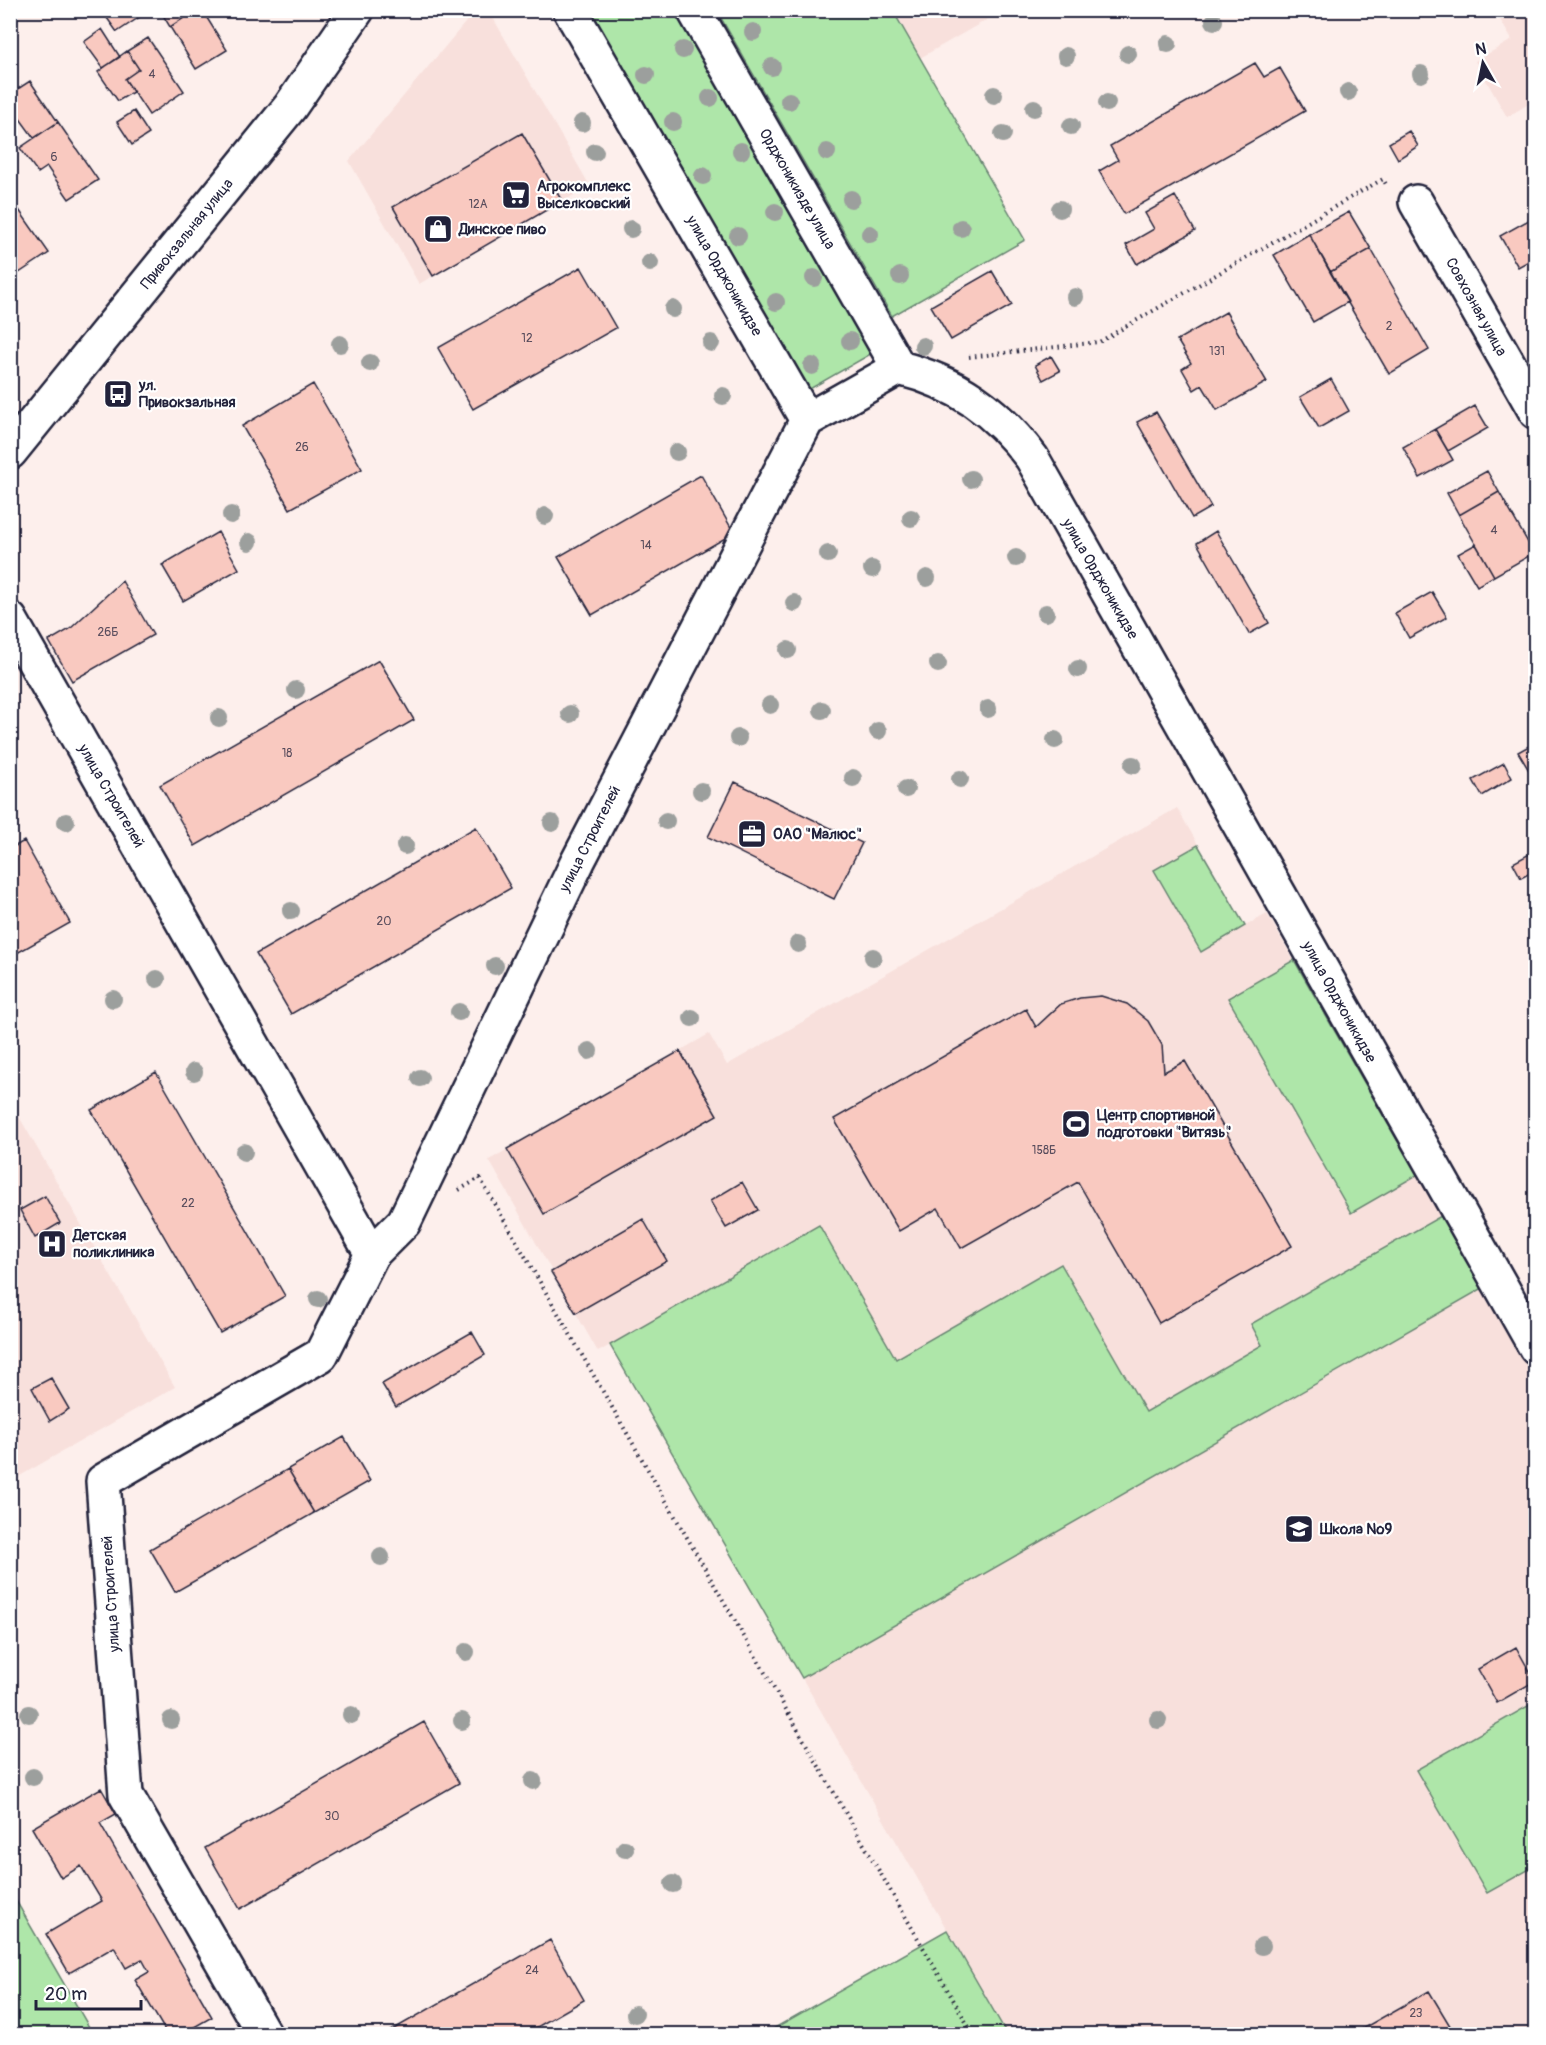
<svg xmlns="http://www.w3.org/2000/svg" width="1546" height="2045" font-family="Pangolin,sans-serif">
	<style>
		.built { fill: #f8e0dc }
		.green { fill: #aee6a9; stroke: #688472; stroke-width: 1.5 }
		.building { fill: #f9c9c0; stroke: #22223b; stroke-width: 1.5 }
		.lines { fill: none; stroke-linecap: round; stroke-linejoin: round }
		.minor-casing { stroke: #22223b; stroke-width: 38 }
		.major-casing { stroke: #22223b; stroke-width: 38 }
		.path { stroke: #22223b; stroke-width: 4; stroke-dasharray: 1.5 4.5; stroke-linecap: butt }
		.minor { stroke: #fff; stroke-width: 33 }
		.major { stroke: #fff; stroke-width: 33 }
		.tree { fill: #9c9f9d }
		.labels { text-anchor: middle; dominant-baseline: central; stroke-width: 4.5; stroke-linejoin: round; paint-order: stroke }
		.number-label { font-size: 12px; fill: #584c5c }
		.poi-label { font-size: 15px; font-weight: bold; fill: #22223b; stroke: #fff; text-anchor: start }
		.street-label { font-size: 15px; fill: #22223b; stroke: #fff }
	</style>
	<rect width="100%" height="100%" fill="#fdefec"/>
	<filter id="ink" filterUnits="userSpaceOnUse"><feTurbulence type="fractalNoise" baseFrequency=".0167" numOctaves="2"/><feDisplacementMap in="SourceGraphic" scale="12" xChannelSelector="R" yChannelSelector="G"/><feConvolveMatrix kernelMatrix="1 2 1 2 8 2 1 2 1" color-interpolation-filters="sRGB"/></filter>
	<g filter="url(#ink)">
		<path class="built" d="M475 11H489L590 186 419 284 349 161Z
			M893 11H1002L920 58Z
			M1495 11H1535V100L1507 117 1475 61 1512 40Z
			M1177 808 1245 926 1267 914 1441 1216 1251 1324 1263 1345 1146 1412 1061 1264 896 1359 819 1226 598 1352 489 1160 709 1034 727 1065Z
			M10 1101 175 1387 11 1481H10Z
			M1483 1288 1535 1380V2034H1007L802 1678Z"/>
		<path class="green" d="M590 11H681L876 351 808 390Z
			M717 11H893L1025 240 892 316Z
			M1198 845 1245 926 1201 952 1154 870Z
			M1294 960 1417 1175 1351 1213 1228 998Z
			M1441 1216 1483 1288 802 1678 610 1345 819 1225 896 1359 1061 1264 1146 1412 1262 1345 1251 1324Z
			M1535 1702V1866L1487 1893 1416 1770Z
			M10 1892H11L93 2034H11Z
			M947 1930 1007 2034H764Z"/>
		<path class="building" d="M141 10 144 14 117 32 102 11Z
			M160 10H196L170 27Z
			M196 10H202L227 50 196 69 170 27Z
			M102 29 120 57 103 68 84 42Z
			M148 38 184 91 149 115 125 79 139 69 127 51Z
			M127 51 139 69 125 79 133 92 118 101 98 72Z
			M1255 63 1264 77 1280 68 1305 111 1124 214 1099 171 1118 160 1110 146Z
			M30 81 58 122 34 138 10 105V94Z
			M134 111 149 134 132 145 117 122Z
			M58 122 98 180 69 199 47 167 38 173 20 148Z
			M1409 131 1418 146 1398 159 1389 143Z
			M522 133 562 201 433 276 393 207Z
			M1175 196 1195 231 1137 264 1126 245 1154 229 1145 213Z
			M10 197 49 253 19 273 10 260Z
			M1349 212 1371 249 1330 272 1309 234Z
			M1536 216V257L1518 267 1500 236Z
			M1309 234 1348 302 1313 322 1274 255Z
			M1371 249 1429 350 1389 374 1330 272Z
			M581 267 616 328 473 409 438 348Z
			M992 271 1012 305 951 340 931 306Z
			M1226 312 1267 382 1217 410 1202 385 1194 390 1182 369 1191 363 1177 340Z
			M1051 356 1060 371 1043 380 1035 365Z
			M1331 379 1349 411 1319 428 1300 397Z
			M313 384 362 469 290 509 242 426Z
			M1475 406 1488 428 1448 451 1435 429Z
			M1156 412 1211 507 1192 518 1137 422Z
			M1435 429 1453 460 1420 478 1403 447Z
			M1487 471 1499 492 1459 515 1447 493Z
			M701 475 734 533 592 615 558 557Z
			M1499 492 1534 553 1494 576 1459 515Z
			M1216 531 1269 623 1249 634 1197 543Z
			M218 532 239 569 183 601 162 565Z
			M1476 544 1494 576 1477 586 1458 554Z
			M122 581 153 635 72 681 49 641 70 629Z
			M1432 592 1447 617 1409 638 1395 613Z
			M379 660 414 720 195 846 160 785Z
			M1536 742V776L1533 777 1518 752Z
			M1504 763 1512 778 1482 796 1473 780Z
			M735 782 862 843 834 899 708 837Z
			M476 827 511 888 291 1014 256 954Z
			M24 841 70 923 10 957V849Z
			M1535 851 1536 870 1521 878 1513 863Z
			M1101 996 1127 1004 1148 1021 1162 1045 1164 1072 1185 1061 1292 1246 1159 1323 1078 1182 961 1248 938 1208 899 1231 834 1119 1026 1009 1036 1027 1061 1004 1080 998Z
			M680 1051 717 1115 544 1214 507 1149Z
			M156 1072 285 1296 220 1333 91 1110Z
			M742 1182 758 1210 726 1228 710 1201Z
			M45 1196 60 1223 35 1238 20 1210Z
			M643 1219 667 1261 576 1313 551 1272Z
			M472 1332 485 1355 396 1407 382 1384Z
			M51 1378 69 1409 50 1421 32 1388Z
			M344 1437 370 1481 314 1513 288 1469Z
			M288 1469 314 1513 175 1592 150 1549Z
			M1516 1647 1535 1681 1497 1703 1478 1669Z
			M424 1722 459 1783 240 1909 205 1848Z
			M101 1788 116 1814 100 1823 212 2017 182 2034H167L135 1980 149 1972 142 1959 126 1968 114 1947 69 1973 46 1934 102 1901 81 1866 61 1878 32 1828Z
			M550 1940 584 2000 525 2034H385Z
			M1429 1991 1455 2034H1353Z"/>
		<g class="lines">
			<g class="minor-casing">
				<path id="minor" d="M570 10 807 420
					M694 10 899 368
					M1416 202 1536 412
					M807 420 899 368C956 382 997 411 1032 458L1536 1348
					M10 619 372 1254
					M264 2034 126 1795 103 1481 321 1355 372 1254 404 1222 578 861 807 420"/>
			</g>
			<g class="major-casing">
				<path id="major" d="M10 452 290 107 357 10"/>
			</g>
			<path class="path" d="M969 357 1099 342 1383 179 1387 186
				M459 1190 480 1178 973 2034"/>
			<use href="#minor" class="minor"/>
			<use href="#major" class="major"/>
		</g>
		<g class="tree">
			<circle cx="1214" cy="21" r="9"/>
			<circle cx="753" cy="32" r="9"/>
			<circle cx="1168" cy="44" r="9"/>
			<circle cx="683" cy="50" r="9"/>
			<circle cx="1128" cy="54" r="9"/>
			<circle cx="1066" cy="56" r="9"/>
			<circle cx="772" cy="67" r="9"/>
			<circle cx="1421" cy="74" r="9"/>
			<circle cx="646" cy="75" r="9"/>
			<circle cx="1348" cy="92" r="9"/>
			<circle cx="994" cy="95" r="9"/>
			<circle cx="710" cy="98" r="9"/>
			<circle cx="789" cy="101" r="9"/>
			<circle cx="1107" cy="103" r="9"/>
			<circle cx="1034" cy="108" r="9"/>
			<circle cx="673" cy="122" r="9"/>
			<circle cx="582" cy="123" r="9"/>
			<circle cx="1071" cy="126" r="9"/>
			<circle cx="1003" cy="134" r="9"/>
			<circle cx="741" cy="151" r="9"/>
			<circle cx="595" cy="152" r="9"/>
			<circle cx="827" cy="152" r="9"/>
			<circle cx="703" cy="176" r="9"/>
			<circle cx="851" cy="199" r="9"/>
			<circle cx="1060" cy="209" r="9"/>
			<circle cx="775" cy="212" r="9"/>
			<circle cx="961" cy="228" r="9"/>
			<circle cx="631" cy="229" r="9"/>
			<circle cx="870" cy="234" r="9"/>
			<circle cx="738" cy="236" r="9"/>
			<circle cx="650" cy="263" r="9"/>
			<circle cx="900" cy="276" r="9"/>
			<circle cx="814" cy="278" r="9"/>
			<circle cx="1075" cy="297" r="9"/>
			<circle cx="776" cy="302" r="9"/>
			<circle cx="673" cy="309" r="9"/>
			<circle cx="850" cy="341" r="9"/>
			<circle cx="711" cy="343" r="9"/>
			<circle cx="340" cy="344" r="9"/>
			<circle cx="923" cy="346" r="9"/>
			<circle cx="370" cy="363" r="9"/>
			<circle cx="812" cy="366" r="9"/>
			<circle cx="723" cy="396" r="9"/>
			<circle cx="677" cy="452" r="9"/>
			<circle cx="971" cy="479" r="9"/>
			<circle cx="231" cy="515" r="9"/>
			<circle cx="545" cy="516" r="9"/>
			<circle cx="911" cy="518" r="9"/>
			<circle cx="249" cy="542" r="9"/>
			<circle cx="828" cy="554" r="9"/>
			<circle cx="1016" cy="558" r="9"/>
			<circle cx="872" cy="569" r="9"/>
			<circle cx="927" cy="578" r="9"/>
			<circle cx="794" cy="603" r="9"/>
			<circle cx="1046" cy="613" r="9"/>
			<circle cx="788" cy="650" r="9"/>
			<circle cx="938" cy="664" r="9"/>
			<circle cx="1078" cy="669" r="9"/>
			<circle cx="296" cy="690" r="9"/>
			<circle cx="770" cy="705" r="9"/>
			<circle cx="988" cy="709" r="9"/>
			<circle cx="822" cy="710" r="9"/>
			<circle cx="570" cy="714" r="9"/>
			<circle cx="219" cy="718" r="9"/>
			<circle cx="878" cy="731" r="9"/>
			<circle cx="738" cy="738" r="9"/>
			<circle cx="1055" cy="740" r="9"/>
			<circle cx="1133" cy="765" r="9"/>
			<circle cx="853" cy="778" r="9"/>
			<circle cx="960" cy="779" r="9"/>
			<circle cx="906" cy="789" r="9"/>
			<circle cx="701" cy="791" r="9"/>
			<circle cx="666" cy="821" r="9"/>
			<circle cx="66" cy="822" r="9"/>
			<circle cx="552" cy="823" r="9"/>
			<circle cx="405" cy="846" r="9"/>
			<circle cx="291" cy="911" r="9"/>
			<circle cx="798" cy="944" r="9"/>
			<circle cx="873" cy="957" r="9"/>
			<circle cx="495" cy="966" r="9"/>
			<circle cx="157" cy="979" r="9"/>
			<circle cx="113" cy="999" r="9"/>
			<circle cx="459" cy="1012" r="9"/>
			<circle cx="692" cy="1018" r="9"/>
			<circle cx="589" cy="1051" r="9"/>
			<circle cx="194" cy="1072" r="9"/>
			<circle cx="420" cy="1078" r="9"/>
			<circle cx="244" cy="1152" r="9"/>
			<circle cx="318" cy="1299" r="9"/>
			<circle cx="381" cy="1557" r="9"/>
			<circle cx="466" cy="1652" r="9"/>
			<circle cx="29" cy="1714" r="9"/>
			<circle cx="351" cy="1715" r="9"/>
			<circle cx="171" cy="1720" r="9"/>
			<circle cx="1158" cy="1720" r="9"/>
			<circle cx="462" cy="1721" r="9"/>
			<circle cx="33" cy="1777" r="9"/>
			<circle cx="533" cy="1781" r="9"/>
			<circle cx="625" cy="1849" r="9"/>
			<circle cx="673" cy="1884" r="9"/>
			<circle cx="1262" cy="1946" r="9"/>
			<circle cx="635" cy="2014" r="9"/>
		</g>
	</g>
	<defs>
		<g id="supermarket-square" transform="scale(1.5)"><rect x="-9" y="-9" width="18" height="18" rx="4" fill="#22223b" stroke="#fff"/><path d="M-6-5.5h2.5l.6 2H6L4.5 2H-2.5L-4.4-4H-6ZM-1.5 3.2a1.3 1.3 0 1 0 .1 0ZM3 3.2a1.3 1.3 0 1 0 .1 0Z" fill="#fff"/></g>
		<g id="shop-square" transform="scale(1.5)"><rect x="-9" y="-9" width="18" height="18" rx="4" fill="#22223b" stroke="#fff"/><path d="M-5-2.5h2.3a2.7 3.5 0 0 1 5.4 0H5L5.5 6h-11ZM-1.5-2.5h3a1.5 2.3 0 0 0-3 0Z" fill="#fff"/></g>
		<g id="bus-square" transform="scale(1.5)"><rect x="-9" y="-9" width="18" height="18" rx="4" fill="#22223b" stroke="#fff"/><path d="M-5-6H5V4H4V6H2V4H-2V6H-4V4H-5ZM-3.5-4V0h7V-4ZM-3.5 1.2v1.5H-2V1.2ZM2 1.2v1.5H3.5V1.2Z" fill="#fff"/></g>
		<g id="office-square" transform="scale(1.5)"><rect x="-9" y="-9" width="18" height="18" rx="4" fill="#22223b" stroke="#fff"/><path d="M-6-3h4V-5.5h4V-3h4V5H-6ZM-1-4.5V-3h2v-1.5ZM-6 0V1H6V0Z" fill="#fff"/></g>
		<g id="stadium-square" transform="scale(1.5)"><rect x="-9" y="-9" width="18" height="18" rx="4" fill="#22223b" stroke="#fff"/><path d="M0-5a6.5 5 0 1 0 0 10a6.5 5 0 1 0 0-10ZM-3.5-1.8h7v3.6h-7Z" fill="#fff"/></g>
		<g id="hospital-square" transform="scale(1.5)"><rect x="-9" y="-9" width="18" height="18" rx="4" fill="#22223b" stroke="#fff"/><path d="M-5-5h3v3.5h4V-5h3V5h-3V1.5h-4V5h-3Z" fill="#fff"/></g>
		<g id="school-square" transform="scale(1.5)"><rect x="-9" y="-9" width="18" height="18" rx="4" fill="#22223b" stroke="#fff"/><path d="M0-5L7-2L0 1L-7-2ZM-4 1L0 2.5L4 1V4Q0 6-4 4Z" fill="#fff"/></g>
	</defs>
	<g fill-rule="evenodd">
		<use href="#supermarket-square" x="516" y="195"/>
		<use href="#shop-square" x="438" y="229"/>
		<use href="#bus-square" x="118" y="394"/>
		<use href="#office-square" x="752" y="834"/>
		<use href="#stadium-square" x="1076" y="1124"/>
		<use href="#hospital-square" x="52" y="1244"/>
		<use href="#school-square" x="1299" y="1529"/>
	</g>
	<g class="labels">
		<g class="number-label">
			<text x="152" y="74">4</text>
			<text x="54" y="157">6</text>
			<text x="478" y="204">12А</text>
			<text x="1389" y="326">2</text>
			<text x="527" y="338">12</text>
			<text x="1217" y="351">131</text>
			<text x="302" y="447">26</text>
			<text x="1494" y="530">4</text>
			<text x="646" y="545">14</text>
			<text x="108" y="632">26Б</text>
			<text x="287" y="753">18</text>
			<text x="384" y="921">20</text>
			<text x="1044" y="1150">158Б</text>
			<text x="188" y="1203">22</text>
			<text x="332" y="1816">30</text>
			<text x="532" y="1970">24</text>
			<text x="1416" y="2013">23</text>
		</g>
		<g class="poi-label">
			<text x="537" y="186">Агрокомплекс<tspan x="537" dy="17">Выселковский</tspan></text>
			<text x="459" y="229">Динское пиво</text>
			<text x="139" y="385">ул.<tspan x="139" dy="17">Привокзальная</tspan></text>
			<text x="773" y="834">ОАО "Малюс"</text>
			<text x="1097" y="1115">Центр спортивной<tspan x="1097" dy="17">подготовки "Витязь"</tspan></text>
			<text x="73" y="1235">Детская<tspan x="73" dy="17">поликлиника</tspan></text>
			<text x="1320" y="1529">Школа №9</text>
		</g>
		<g class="street-label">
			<text transform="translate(797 189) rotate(60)">Орджоникизде улица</text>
			<text transform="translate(187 234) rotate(-51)">Привокзальная улица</text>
			<text transform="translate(724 276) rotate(60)">улица Орджоникидзе</text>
			<text transform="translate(1476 307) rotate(61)">Совхозная улица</text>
			<text transform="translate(1100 579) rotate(60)">улица Орджоникидзе</text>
			<text transform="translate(111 796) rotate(60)">улица Строителей</text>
			<text transform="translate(590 839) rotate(-63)">улица Строителей</text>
			<text transform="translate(1339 1002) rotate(61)">улица Орджоникидзе</text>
			<text transform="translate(111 1594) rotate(-94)">улица Строителей</text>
		</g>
	</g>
	<rect width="1546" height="2045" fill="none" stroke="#fff" stroke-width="36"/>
	<rect x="18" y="18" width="1510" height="2009" fill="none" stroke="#22223b" stroke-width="2" filter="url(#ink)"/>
	<g transform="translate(1483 63) rotate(351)" stroke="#ffffff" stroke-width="4.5" paint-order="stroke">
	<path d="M0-4.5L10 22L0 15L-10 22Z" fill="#22223b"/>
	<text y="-9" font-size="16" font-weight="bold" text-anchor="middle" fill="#22223b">N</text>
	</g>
	<path d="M36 2000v9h105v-9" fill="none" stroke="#22223b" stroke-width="3"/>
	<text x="45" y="2000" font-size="18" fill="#22223b" stroke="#ffffff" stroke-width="4.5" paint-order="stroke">20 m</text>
</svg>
